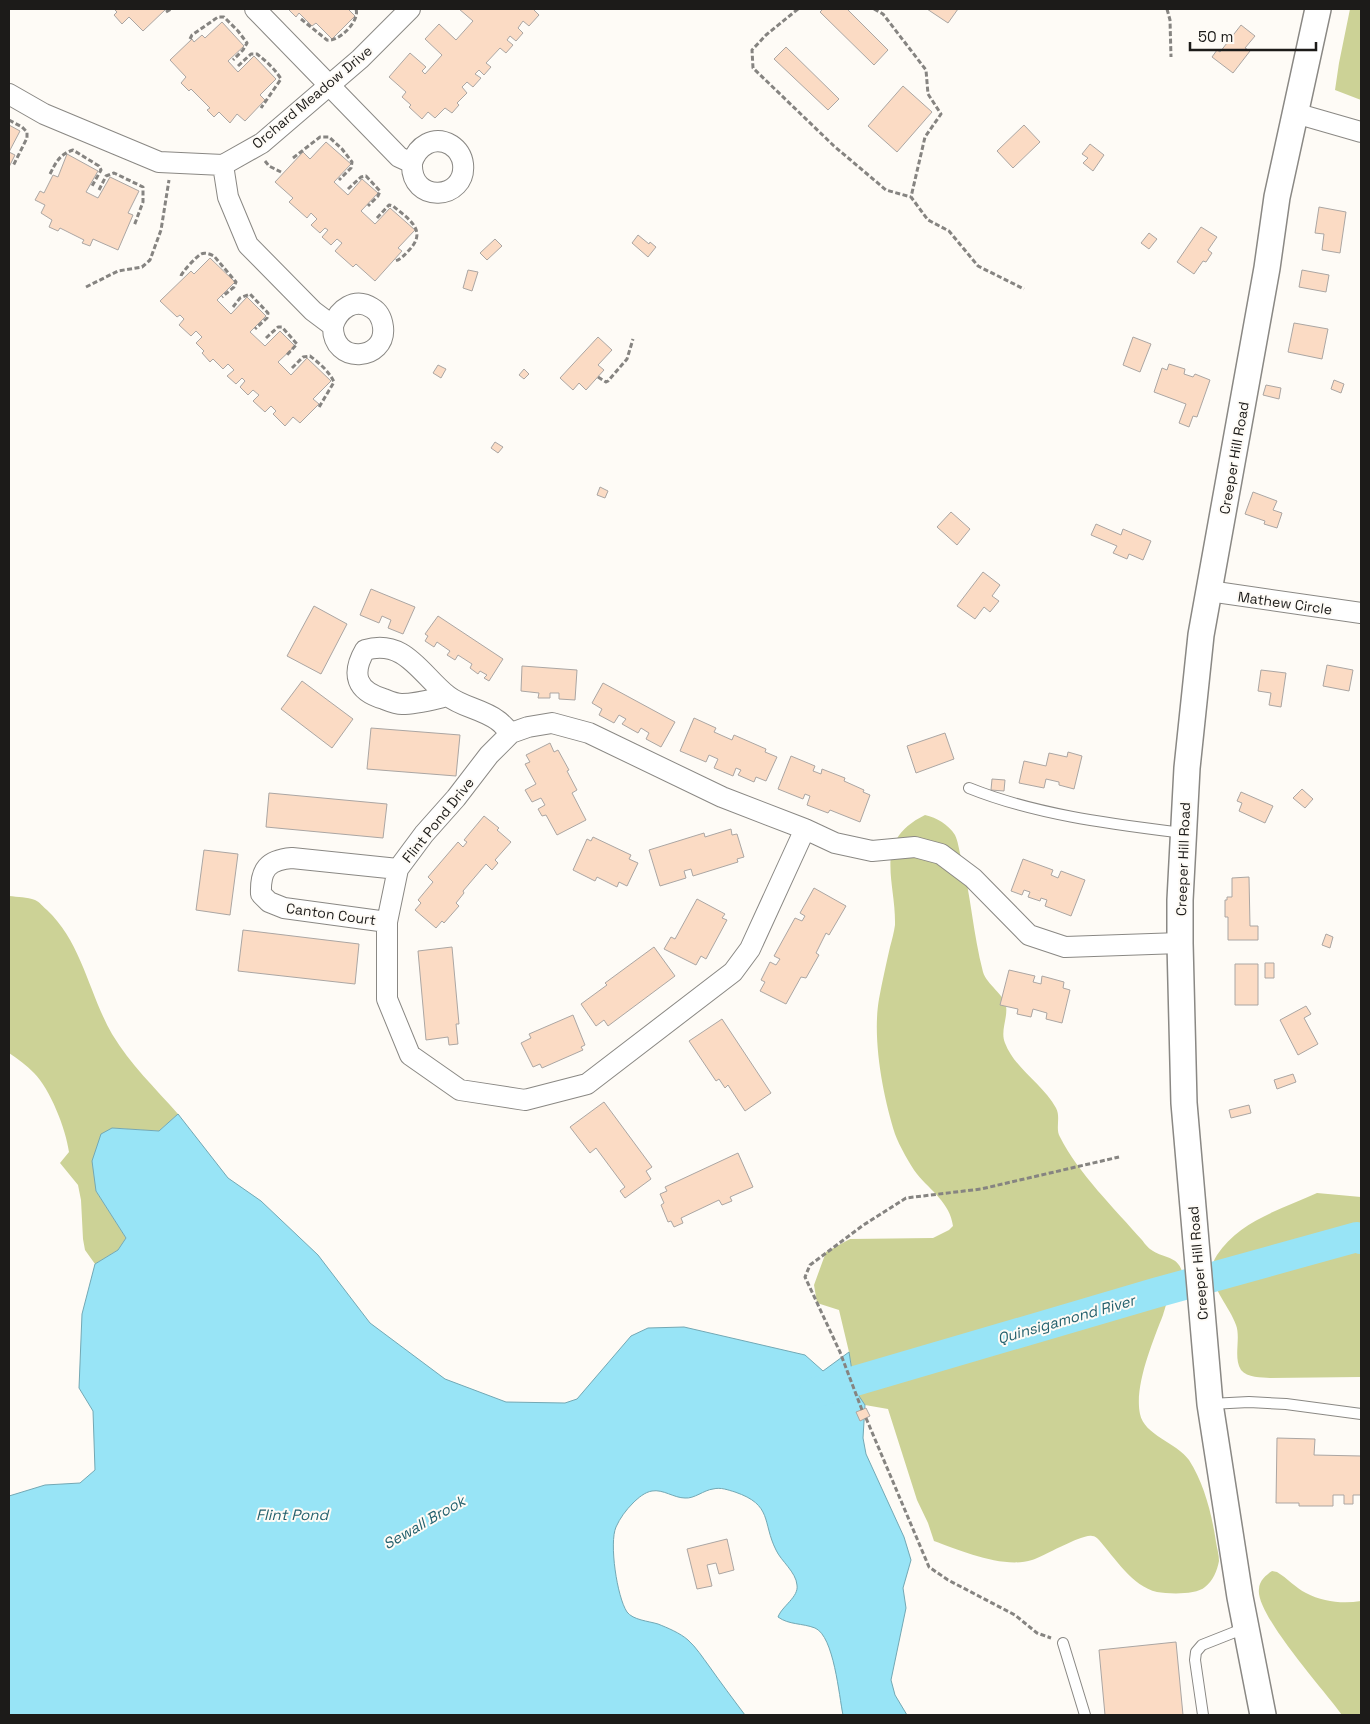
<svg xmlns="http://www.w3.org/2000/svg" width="1370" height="1724" font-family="'Space Grotesk',sans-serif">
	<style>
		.green { fill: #ccd296 }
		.water { fill: #98e4f6; stroke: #73a8b4 }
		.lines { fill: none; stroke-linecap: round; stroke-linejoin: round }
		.river { stroke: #98e4f6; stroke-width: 30 }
		.building { fill: #fbdbc4; stroke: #aba6a3 }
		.service-casing { stroke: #8a8884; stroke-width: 12 }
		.minor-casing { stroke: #8a8884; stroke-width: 22 }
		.tertiary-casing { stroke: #8a8884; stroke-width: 28 }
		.path { stroke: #868481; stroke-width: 3; stroke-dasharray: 5 2.5; stroke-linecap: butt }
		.service { stroke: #fff; stroke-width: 10 }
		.minor { stroke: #fff; stroke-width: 20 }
		.tertiary { stroke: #fff; stroke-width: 25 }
		.labels { text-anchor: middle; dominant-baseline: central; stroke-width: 4; stroke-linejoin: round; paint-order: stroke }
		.street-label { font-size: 14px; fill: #1c1b19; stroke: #fefbf6 }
		.water-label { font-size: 15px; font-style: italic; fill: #23606d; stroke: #fefbf6 }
	</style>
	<rect width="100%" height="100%" fill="#fefbf6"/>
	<path class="green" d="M1350 9H1361V100L1335 90 1339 63Z
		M925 815C937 818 948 824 955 835 958 841 959 850 961 857 971 895 973 934 983 972 987 985 1004 994 1006 1006 1008 1018 1000 1031 1005 1043 1015 1069 1043 1084 1056 1108 1061 1117 1055 1129 1060 1137 1078 1173 1115 1209 1142 1240 1145 1244 1149 1249 1153 1251 1164 1258 1177 1256 1182 1271 1183 1276 1185 1281 1184 1286 1181 1288 1175 1291 1172 1294 1167 1299 1165 1309 1163 1315 1153 1341 1134 1386 1140 1414 1144 1435 1177 1443 1189 1460 1204 1483 1212 1515 1216 1542 1217 1548 1219 1555 1219 1561 1217 1571 1213 1581 1205 1587 1196 1595 1169 1594 1157 1592 1132 1586 1115 1558 1099 1540 1097 1538 1095 1536 1092 1536 1084 1533 1044 1556 1032 1560 1004 1569 961 1551 934 1541L928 1523 917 1500 888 1409 865 1405 855 1390 849 1352 839 1310 817 1303 814 1285 826 1252 850 1239 933 1238 949 1230 953 1226C950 1203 931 1191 917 1174 910 1165 899 1145 895 1134 883 1096 872 1039 879 999 882 982 886 965 890 947 892 940 894 932 895 925 896 880 872 841 925 815Z
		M9 896C18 897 27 897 35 900 40 902 43 907 47 910 82 943 89 994 112 1034 130 1064 156 1089 178 1114L159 1131 112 1128 96 1191 126 1238 118 1250 95 1264 85 1250 83 1239 81 1200 78 1185 60 1163 69 1152C66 1129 50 1089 34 1073 26 1065 18 1059 9 1053Z
		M1317 1193 1361 1197V1377L1270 1378C1262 1377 1247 1378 1241 1370 1233 1358 1241 1338 1236 1325 1228 1302 1201 1279 1217 1255 1239 1221 1282 1209 1317 1193Z
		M1272 1571 1277 1572C1287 1578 1296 1588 1306 1593 1323 1602 1343 1604 1361 1601V1715H1342C1325 1691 1255 1614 1259 1589 1259 1581 1266 1575 1272 1571Z"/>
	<path class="water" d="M178 1114 228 1178 261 1201 318 1255 370 1323 445 1379 506 1402 565 1403 577 1399 631 1336 648 1328 684 1327 805 1355 823 1371 849 1352 855 1390 865 1405 863 1438 866 1454 904 1537 911 1560 903 1588 906 1608 891 1680 895 1695 907 1715H843C839 1696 834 1636 815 1628 802 1623 789 1625 778 1617 782 1606 799 1597 797 1585 796 1572 781 1561 776 1550 762 1522 773 1505 735 1492 728 1490 721 1487 713 1489 704 1490 694 1499 685 1498 674 1498 663 1489 652 1491 645 1492 638 1498 633 1503 626 1510 620 1518 616 1527 609 1543 617 1597 627 1612 633 1620 648 1621 658 1624 668 1628 680 1633 688 1640 696 1647 703 1658 709 1666 721 1683 733 1699 745 1715H9V1496L45 1485 80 1483 95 1470 93 1411 79 1388 82 1314 95 1264 118 1250 126 1238 96 1191 92 1161 101 1134 112 1128 159 1131Z"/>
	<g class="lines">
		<path class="river" d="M814 1393 1155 1293 1357 1237 1361 1239"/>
	</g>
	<path class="building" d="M114 9H166L143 31 129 17 122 24 114 15 117 12Z
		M288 9H348L355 16 332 39 316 23 312 26 299 13 296 17Z
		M459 9H533L539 15 529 26 523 21 518 28 523 33 516 41 510 36 507 40 513 45 506 53 500 48 486 63 491 67 484 75 479 70 475 74 481 78 473 87 467 82 462 87 467 93 457 103 459 105 452 113 445 108 435 118 428 112 422 119 409 107 411 105 402 97 406 92 389 77 410 53 426 67 422 71 425 74 442 55 425 39 439 24 456 40 473 21Z
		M823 9H847L888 50 874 65 820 12Z
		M927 9H958L948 23Z
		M222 22 244 46 228 61 238 72 254 56 276 79 260 95 265 100 245 121 237 114 230 123 219 112 214 117 207 110 210 108 191 89 189 91 181 83 186 77 170 60 192 39 194 42 202 35 205 38Z
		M1241 25 1255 36 1245 48 1250 51 1233 73 1212 57 1217 50 1220 52Z
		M786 47 839 99 828 110 774 59Z
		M903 86 932 112 897 152 868 126Z
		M9 125 20 131 9 152 15 155 9 167Z
		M1024 125 1040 142 1013 168 997 151Z
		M326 142 351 164 334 182 348 195 362 179 378 193 361 211 375 224 390 208 415 230 398 248 402 251 375 281 356 264 353 267 335 251 342 243 337 239 331 245 322 237 328 230 325 228 320 233 311 225 317 219 311 213 307 218 289 202 293 198 275 182 303 152 310 159Z
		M1090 144 1104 155 1093 171 1083 163 1088 158 1082 154Z
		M67 154 98 171 86 192 98 198 110 177 139 191 128 213 133 215 118 250 93 239 90 246 82 243 84 240 60 228 58 231 49 227 52 220 41 213 45 205 35 200 40 191 44 193 53 175 58 177Z
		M1319 207 1346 212 1340 253 1322 250 1324 234 1315 233Z
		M1201 227 1217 237 1208 250 1212 253 1206 262 1203 261 1194 274 1177 262Z
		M1149 233 1157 239 1149 249 1141 243Z
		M638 235 649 244 650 242 656 247 648 257 632 243Z
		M495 239 502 246 487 260 480 253Z
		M210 258 235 282 217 300 231 314 247 297 266 316 250 332 265 346 280 331 295 346 278 362 291 375 307 358 331 381 313 399 319 404 300 423 293 417 285 426 273 414 276 411 271 406 265 412 253 401 259 395 253 390 248 395 240 387 245 381 242 378 236 384 227 376 234 370 228 364 223 369 213 359 210 362 202 353 204 351 196 343 202 337 196 331 191 336 179 325 184 319 180 315 177 317 160 301 191 271 194 274Z
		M468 270 478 272 472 291 463 288Z
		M1302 270 1329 275 1326 292 1299 287Z
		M1294 323 1328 329 1322 359 1288 352Z
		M598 337 612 350 598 365 604 370 586 390 579 383 573 390 560 378Z
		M1133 337 1151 344 1140 372 1123 365Z
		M1169 364 1185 369 1184 374 1193 377 1195 374 1210 380 1197 417 1193 416 1189 427 1179 423 1186 404 1154 392 1162 368 1167 370Z
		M438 365 446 369 441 378 433 373Z
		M524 369 529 374 524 379 519 375Z
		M1334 380 1344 384 1341 393 1331 389Z
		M1266 385 1281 388 1279 399 1263 395Z
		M495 442 503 447 498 453 491 448Z
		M600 487 608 491 605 498 597 495Z
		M1253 492 1277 501 1273 510 1282 513 1277 528 1264 524 1265 521 1245 514Z
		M951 512 970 529 957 545 937 527Z
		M1096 524 1121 535 1123 529 1151 541 1143 560 1129 554 1127 559 1113 553 1117 546 1091 535Z
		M983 572 1000 585 992 596 999 601 990 612 984 607 975 619 957 606Z
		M371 589 415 607 403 634 388 628 391 620 382 616 379 623 360 615Z
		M314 606 347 624 321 674 287 656Z
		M438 616 503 659 489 681 484 678 487 675 480 671 478 674 470 668 472 664 458 655 455 660 447 655 450 651 437 642 434 647 425 641 428 636 425 634Z
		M1327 665 1353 670 1349 691 1323 686Z
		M522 666 577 670 575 700 559 699V693H550V698H538L539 693 521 691Z
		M1261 670 1286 673 1281 707 1269 705 1271 693 1258 691Z
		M302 681 353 719 332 748 281 709Z
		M603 683 675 722 661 747 646 739 649 733 641 728 638 733 622 724 626 719 619 715 614 723 599 715 602 709 592 703Z
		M694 718 716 728 714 732 732 740 734 735 766 749 765 752 777 757 766 781 756 777 754 782 738 775 741 770 736 768 733 776 714 768 718 759 709 755 706 762 680 751Z
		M371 728 460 735 456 776 367 769Z
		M945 733 954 759 916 773 907 746Z
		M550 743 554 752 558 750 569 770 567 771 577 790 572 793 586 820 557 835 546 815 542 816 538 809 545 805 541 798 532 802 525 790 536 784 525 764 530 762 526 755Z
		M1068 752 1082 756 1074 789 1059 785V782L1046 779 1044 788 1019 783 1024 761 1046 766 1049 753 1067 757Z
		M791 756 815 766 813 771 821 774 822 769 845 778 844 781 864 790 863 792 870 795 860 822 830 810 828 813 807 805 810 796 805 794 803 799 778 789Z
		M992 779 1005 780 1004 791 991 790Z
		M1302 789 1313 799 1305 808 1293 798Z
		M1241 792 1273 806 1265 823 1239 811 1242 803 1237 801Z
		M269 793 387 804 383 838 266 827Z
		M484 816 499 828 497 830 511 842 495 860 498 863 492 870 486 864 463 891 464 893 456 903 459 906 444 923 442 921 436 928 415 910 421 903 418 900 433 882 428 877 458 842 463 847 467 842 464 840Z
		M731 829 732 835 737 834 744 857 737 859 738 862 693 876 691 869 684 871 686 878 660 886 649 850 704 833 705 837Z
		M593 837 631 855 629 859 638 863 627 886 619 882 617 887 597 877 595 881 573 870 587 839 591 841Z
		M204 850 238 854 230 915 196 910Z
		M1023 859 1053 870 1051 875 1058 878 1061 871 1085 880 1071 916 1045 906 1047 900 1041 898 1040 901 1028 897 1030 892 1024 890 1022 895 1011 891Z
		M1249 877 1250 926H1258V940H1228V917H1225V900H1227V897H1232V878Z
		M814 888 846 906 829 935 826 933 816 953 819 955 806 978 801 977 786 1004 760 991 765 982 761 980 770 962 776 965 780 959 774 956 795 918 802 921 805 916 800 913Z
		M697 899 725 914 722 918 727 920 706 959 701 956 696 965 664 949 671 937 675 939Z
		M243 930 359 944 355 984 238 971Z
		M1326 934 1333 937 1330 948 1322 945Z
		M452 947 459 1024H456L458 1044 449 1045 448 1037 426 1040 418 951Z
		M654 947 675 976 608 1026 604 1020 596 1026 581 1004 607 985 605 983Z
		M1265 963H1274V978H1265Z
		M1235 964H1258V1005H1235Z
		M1009 970 1035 976 1033 982 1041 984 1042 976 1064 982 1063 988 1070 990 1062 1023 1046 1019 1047 1013 1033 1009 1031 1017 1017 1014 1018 1009 1000 1005Z
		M1306 1006 1311 1014 1304 1018 1318 1044 1298 1055 1280 1020Z
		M573 1015 585 1045 581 1047 583 1050 542 1068 540 1064 533 1067 521 1043 531 1038 529 1034Z
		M722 1019 771 1093 745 1111 728 1085 725 1088 719 1079 716 1081 689 1041Z
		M1293 1074 1296 1082 1277 1089 1274 1080Z
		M604 1102 652 1167 646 1171 651 1179 625 1198 620 1191 625 1187 596 1148 590 1153 570 1127Z
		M1249 1105 1251 1113 1231 1118 1229 1110Z
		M738 1153 753 1187 730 1197 732 1201 722 1205 719 1200 681 1218 683 1223 674 1227 671 1221 668 1222 661 1205 664 1203 660 1194 667 1191 665 1187Z
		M866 1408 870 1416 860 1421 856 1412Z
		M1277 1438 1315 1439 1314 1455 1361 1456V1495H1353V1504H1344V1495H1333V1506H1299V1503H1276Z
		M727 1539 734 1570 719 1574 716 1563 707 1565 712 1586 697 1589 687 1549Z
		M1176 1642 1183 1715H1105L1099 1650Z"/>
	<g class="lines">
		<g class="service-casing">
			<path id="service" d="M969 788C1036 815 1112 824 1183 833
				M1210 1404 1249 1402 1286 1404 1361 1414
				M1063 1643 1085 1715
				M1203 1715 1195 1660 1196 1652 1202 1645 1245 1628"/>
		</g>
		<g class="minor-casing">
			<path id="minor" d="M255 9 399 157 412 163C410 205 467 200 463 164 462 156 457 149 451 145 434 135 417 146 412 163
				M9 94 44 114 159 162 223 165 262 143 360 59 410 9
				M1295 113 1361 132
				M223 165 228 197 248 245 313 311 333 326C332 366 387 361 383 327 382 319 379 312 372 308 355 297 338 309 333 326
				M1209 591 1361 613
				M448 696C434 699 417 704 402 704 396 704 389 701 384 699 356 691 351 674 365 650 405 638 421 675 448 696 462 707 482 709 497 720 502 723 506 729 511 733
				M805 829 750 949 733 972 587 1084 525 1100 460 1090 410 1055 387 999V922L398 869 424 834 456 798 489 755 511 733 528 727 552 723 589 733 722 797 805 829 835 843 872 851 915 847 941 854 973 878 1029 935 1065 947 1180 943
				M387 922 284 908 269 902 261 894C260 869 268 860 292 858L398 869"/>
		</g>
		<g class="tertiary-casing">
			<path id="tertiary" d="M1263 1715 1240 1597 1210 1404 1184 1103 1180 943V900L1187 768 1201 635 1267 268 1277 197 1318 9"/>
		</g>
		<path class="path" d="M798 9 766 35 752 50 753 68 834 146 886 190 911 197
			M874 9 883 14 926 70 928 94 941 114 925 137 911 197 928 220 949 231 978 266 1024 289
			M1167 9 1170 20 1171 57
			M166 12 171 9
			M301 19 327 40C339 42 360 21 356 9
			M190 39 192 35 218 17H224L238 31 247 43 243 50 233 60
			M238 66 251 54H257C266 61 275 69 281 79L261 108
			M9 120 22 127 27 132V138L13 166
			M293 158 320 137H329L342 149 352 162 351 168 339 180
			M265 161 269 166 281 172
			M50 174C56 162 60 154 73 150L99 166 101 170 92 186
			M348 189 361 177 366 176 380 191 378 196 368 206
			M99 190 106 176 114 173 143 187V202L134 226
			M377 218 389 205 393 206C407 218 427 229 411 248 406 253 402 259 395 261
			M181 276C182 272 196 257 201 254 205 252 210 254 214 256L236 282 234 287 222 297
			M86 287 118 271 142 267 150 260 161 230 169 180
			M233 307 240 298 250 294 268 313 267 318 255 329
			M266 338 278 327H282L297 344 286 356
			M292 368 303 357 310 356C319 363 329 371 334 382L318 409
			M598 377 606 382 608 381 627 359 633 339
			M862 1410 840 1352 805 1277 810 1265 862 1226 906 1198 981 1189 1119 1157
			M866 1418 929 1567 948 1580 1015 1615 1037 1633 1051 1638"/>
		<use href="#service" class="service"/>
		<use href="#minor" class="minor"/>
		<use href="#tertiary" class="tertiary"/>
	</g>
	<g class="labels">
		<g class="street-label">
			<text transform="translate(312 97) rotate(-40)">Orchard Meadow Drive</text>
			<text transform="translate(1234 458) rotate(-80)">Creeper Hill Road</text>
			<text transform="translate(1285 603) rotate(8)">Mathew Circle</text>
			<text transform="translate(438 820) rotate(-51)">Flint Pond Drive</text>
			<text transform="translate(1183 859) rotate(-88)">Creeper Hill Road</text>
			<text transform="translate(331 914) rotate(8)">Canton Court</text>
			<text transform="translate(1198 1263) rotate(-95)">Creeper Hill Road</text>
		</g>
		<g class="water-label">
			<text transform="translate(1066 1319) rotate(-16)">Quinsigamond River</text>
			<text x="292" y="1514">Flint Pond</text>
			<text transform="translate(424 1522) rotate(-30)">Sewall Brook</text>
		</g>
	</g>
	<rect width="1370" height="1724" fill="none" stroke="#1c1b19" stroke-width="20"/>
	<path d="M1190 42v8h126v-8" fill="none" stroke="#1c1b19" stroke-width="2.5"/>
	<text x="1198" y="42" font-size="15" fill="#1c1b19" stroke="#fefbf6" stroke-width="4" paint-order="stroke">50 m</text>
</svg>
